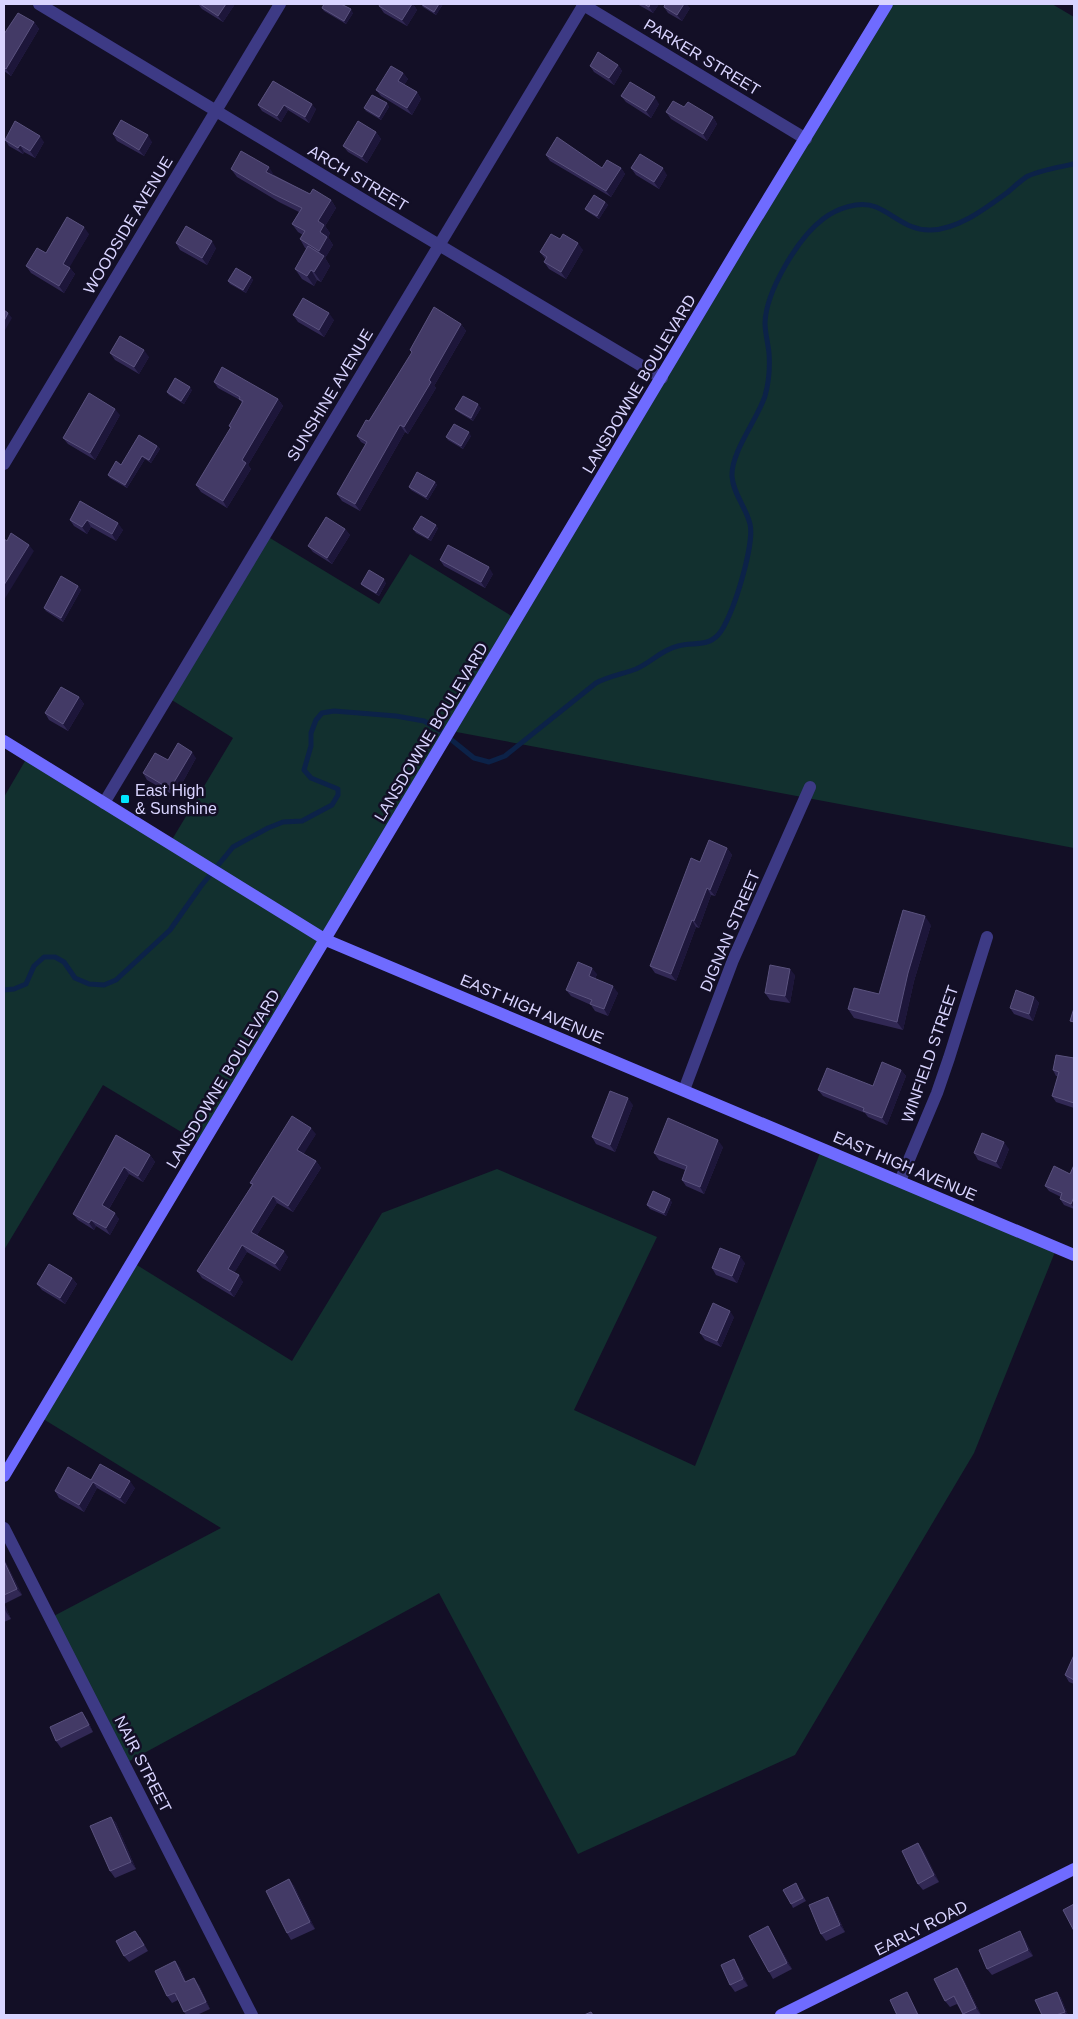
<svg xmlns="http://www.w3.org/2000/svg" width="1078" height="2019" font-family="Arial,sans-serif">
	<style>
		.green { fill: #12302f }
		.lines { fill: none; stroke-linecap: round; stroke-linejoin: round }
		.stream { stroke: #0c2248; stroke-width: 5 }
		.street { stroke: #3d3a85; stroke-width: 12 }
		.secondary { stroke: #6f6bff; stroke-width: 12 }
		.wall { fill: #312854 }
		.shaded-wall { fill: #1d163a }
		.building { fill: #433a66; stroke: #5a527e }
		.poi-dot { fill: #00e5ff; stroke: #130f26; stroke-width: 2 }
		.labels { text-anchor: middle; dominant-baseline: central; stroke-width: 5; stroke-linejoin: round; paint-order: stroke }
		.street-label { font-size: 16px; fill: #d9d4ff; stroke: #130f26 }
		.poi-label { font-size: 16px; fill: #d9d4ff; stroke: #130f26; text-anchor: start }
	</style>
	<rect width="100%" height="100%" fill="#130f26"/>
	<path class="green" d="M887 4H1052L1074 17V848L451 731 203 1145 103 1085 4 1250V797L28 756 170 843 233 738 167 697 265 535 379 604 410 554 518 620Z
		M822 1148 1057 1247 974 1453 795 1755 578 1854 439 1593 124 1764 50 1618 221 1528 40 1417 132 1262 292 1361 382 1213 497 1169 657 1237 574 1410 695 1466Z"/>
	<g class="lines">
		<path class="stream" d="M4 990 14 989 26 984 34 966 44 957H55L64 962 75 978 89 984 104 985 116 980 170 930 201 886 233 847 268 828 283 822 302 821 315 814 332 805 338 795V789L311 778 304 770 311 746V733L316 720 322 713 334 711 396 716 424 721 438 729 474 758 489 762 505 756 596 683C609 676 623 674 636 669 652 662 661 650 678 646 692 642 707 647 718 635 732 621 755 544 750 524 746 507 733 494 732 476 731 452 757 420 765 396 769 382 770 367 769 353 768 343 765 333 765 323 766 291 798 238 823 219 836 209 859 200 876 207 895 215 908 231 931 230 959 229 986 208 1008 192 1014 187 1021 180 1028 176 1042 170 1059 167 1074 164"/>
		<path class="street" d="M39 4 382 211 662 378
			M582 4 806 139
			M4 464 280 4
			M104 803 584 4
			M684 1090 733 960 810 787
			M900 1181 937 1093 949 1058 987 937
			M4 1528 252 2015"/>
		<path class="secondary" d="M4 741 326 940 1074 1255
			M4 1476 743 240 887 4
			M781 2015 1074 1869"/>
	</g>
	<path class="wall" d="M198 4H235L223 22 202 9Z
		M380 4H413L417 10 407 26 384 13 379 6Z
		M421 4H443L436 15 423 7Z
		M637 4H659L653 13Z
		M664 7 690 8 682 21 668 13Z
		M322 8 353 13 346 24 324 11Z
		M34 22 39 29 11 76 4 71V34Z
		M618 65 622 71 614 85 594 72 590 66Z
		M403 73 408 79 404 85 417 92 421 99 412 115 381 96 376 90Z
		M273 81 316 109 309 123 288 110 281 122 262 111 258 105Z
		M621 96 659 104 651 118 626 102Z
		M387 103 389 107 381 120 366 111 364 108Z
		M666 112 713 117 717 124 707 141 671 119Z
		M376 132 381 139 367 163 348 152 343 146Z
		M113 134 152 142 144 156 117 141Z
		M5 140 44 142 35 158 24 152 23 154 9 146Z
		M546 155 602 168H621L625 174 611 197 550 161Z
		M631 168 667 175 659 189 636 175Z
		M231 169 274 175 310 194 331 200 336 208 325 226 330 233 328 237 333 245 325 258 330 266 321 282 317 280 314 286 302 279 295 269 307 249 305 248 300 239 303 235 298 232 292 224 299 212 279 202 237 177Z
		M605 202 608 205 599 219 588 212 585 209Z
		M89 234 69 267 75 274 64 293 31 273 26 266 46 253Z
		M560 239 583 250 566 279 549 269 544 262 546 260 540 252Z
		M176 243 216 248 207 265 180 250Z
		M251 277 253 280 246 293 230 284 228 281Z
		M293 315 334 320 324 337 298 322Z
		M461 324 466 331 434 386 436 388 408 434 405 432 360 511 342 501 337 494 366 445 361 442 357 436 369 421 412 353 410 350Z
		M110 353 149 357 139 374 115 360Z
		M214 382 278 399 283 406 248 465 251 469 227 508 201 492 196 485 231 429 229 426 242 403 240 400 218 388Z
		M192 390 184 404 169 395 167 392Z
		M481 408 473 421 458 412 455 409Z
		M120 415 95 460 68 444 63 438Z
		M471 436 463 449 448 440 446 437Z
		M157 446 160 449 151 463 145 459 127 488 110 478 108 475 121 465Z
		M435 482 437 485 428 500 411 490 409 487Z
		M80 501 123 530 116 541 91 527 87 534 74 526 70 520Z
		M438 528 431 541 416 533 413 529Z
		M345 529 350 535 332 564 313 552 308 546Z
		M440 560 493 574 485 588 444 566Z
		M386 583 379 596 364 587 361 584Z
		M78 586 81 590 63 622 46 611 44 608Z
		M79 697 84 704 68 731 49 720 45 713Z
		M196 758 175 796 147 780 143 773 168 760Z
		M727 848 732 855 715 896 711 895 699 928 696 927 676 981 655 973 650 966 700 862Z
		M931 925 914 981 903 1030 854 1018 848 1009 879 994Z
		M597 974 595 979 618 993 608 1016 595 1011 591 1005 571 996 566 990Z
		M795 975 790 1003 770 1000 765 993Z
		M1034 997 1039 1003 1033 1021 1014 1014 1010 1008Z
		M1074 1058V1108L1056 1102 1052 1096 1058 1076H1056L1053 1070Z
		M901 1070 906 1076 887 1125 868 1117 865 1113 823 1096 818 1090 873 1086Z
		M633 1105 615 1152 596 1144 592 1137Z
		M316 1134 303 1154 316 1161 321 1168 293 1212 277 1203 257 1235 288 1257 280 1271 247 1252 234 1273 243 1282 234 1297 202 1278 197 1271 252 1185 250 1183Z
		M116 1135 150 1155 155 1162 143 1182 129 1174 109 1209 119 1219 110 1235 96 1226 94 1230 78 1220 73 1214Z
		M723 1147 704 1194 686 1186 682 1180 685 1170 659 1160 654 1153Z
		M1009 1149 1001 1169 978 1160 974 1153Z
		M1074 1165V1209L1064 1205 1060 1199 1061 1197 1049 1191 1045 1186 1070 1174Z
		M672 1202 666 1216 650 1209 647 1205Z
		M745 1263 737 1283 716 1275 712 1268Z
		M72 1278 77 1284 65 1304 42 1290 37 1284Z
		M734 1317 721 1347 705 1340 700 1333Z
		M91 1480 135 1488 125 1504 97 1488 84 1512 59 1498 55 1491Z
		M4 1559 22 1595 4 1604 11 1619 4 1622Z
		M1074 1655V1684L1069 1682 1065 1675Z
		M87 1719 93 1732 61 1748 56 1741Z
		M111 1817 116 1823 136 1869 115 1878 110 1871Z
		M918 1843 923 1850 939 1882 923 1890 918 1884Z
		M289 1879 294 1886 315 1929 291 1940 287 1933Z
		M798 1887 806 1901 793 1908 791 1904Z
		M828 1897 832 1904 845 1932 826 1941 821 1934Z
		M768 1926 772 1933 792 1969 773 1979 769 1972Z
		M140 1937 148 1951 129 1962 124 1956Z
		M1024 1938 1033 1956 992 1975 987 1969Z
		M175 1961 180 1968 186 1982 199 1985 210 2009 197 2015H186L178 2000 172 2003 167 1996Z
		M738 1966 748 1986 735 1992 730 1985Z
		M957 1968 961 1974 981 2015H963L957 2004 950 2007 945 2001Z
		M1057 1992 1061 1998 1068 2015H1042Z"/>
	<path class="shaded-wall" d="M226 4H235L223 22 218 16Z
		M412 4H413L417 10 407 26 402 20Z
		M439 4H443L436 15 434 12Z
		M650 4H659L653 13 649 7Z
		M684 4H687L690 8 682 21 677 15Z
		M351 9 353 13 346 24 344 21Z
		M34 22 39 29 11 76 6 69Z
		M618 65 622 71 614 85 609 78Z
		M403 73 408 79 402 88 398 81Z
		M417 92 421 99 412 115 407 108Z
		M655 97 659 104 651 118 646 111Z
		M387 103 389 107 381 120 379 117Z
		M312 104 316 109 309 123 305 117Z
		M284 105 288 110 281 122 277 116Z
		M713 117 717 124 707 141 703 134Z
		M376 132 381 139 367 163 362 157Z
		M148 135 152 142 144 156 139 150Z
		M40 136 44 142 35 158 30 151Z
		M20 145 24 152 23 154 18 148Z
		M269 167 274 175 272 180 266 172Z
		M621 168 625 174 611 197 606 191Z
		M663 168 667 175 659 189 654 182Z
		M331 200 336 208 325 226 330 233 328 237 333 245 325 258 330 266 321 282 314 272 323 257 319 251 320 232 318 221Z
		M605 202 608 205 599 219 597 216Z
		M84 227 89 234 68 270 63 264Z
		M212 241 216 248 207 265 202 258Z
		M578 243 583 250 566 279 561 272Z
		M70 268 75 274 64 293 59 286Z
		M311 270 317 280 314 286 307 276Z
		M251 277 253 280 246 293 243 290Z
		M8 313 12 318 4 332V321Z
		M329 313 334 320 324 337 319 330Z
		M461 324 466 331 434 386 436 388 408 434 404 427 429 380Z
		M144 350 149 357 139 374 134 367Z
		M190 387 192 390 184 404 181 401Z
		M278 399 283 406 248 465 251 469 227 508 223 501 242 460Z
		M478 404 481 408 473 421 471 418Z
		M115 409 120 415 95 460 90 453Z
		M400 425 405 432 360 511 355 504Z
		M469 432 471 436 463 449 461 446Z
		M157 446 160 449 151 463 149 460Z
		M142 456 145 459 127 488 125 485Z
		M435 482 437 485 428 500 426 497Z
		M87 520 91 527 87 534 82 527Z
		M118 523 123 530 116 541 112 534Z
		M436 525 438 528 431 541 428 538Z
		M345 529 350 535 332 564 327 558Z
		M29 545 34 551 4 600V585Z
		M489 567 493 574 485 588 481 582Z
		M384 579 386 583 379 596 376 593Z
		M78 586 81 590 63 622 61 618Z
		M79 697 84 704 68 731 63 724Z
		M192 752 196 758 175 796 170 789Z
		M727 848 732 855 715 896 710 890Z
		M707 888 711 895 699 928 694 921Z
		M925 916 931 925 914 981 903 1030 897 1022 908 973Z
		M692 920 696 927 676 981 671 974Z
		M592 968 597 974 593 983 589 976Z
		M790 969 795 975 790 1003 785 996Z
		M613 986 618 993 608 1016 604 1009Z
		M1034 997 1039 1003 1033 1021 1029 1014Z
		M901 1070 906 1076 887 1125 882 1118Z
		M628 1098 633 1105 615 1152 610 1145Z
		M311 1128 316 1134 302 1157 297 1150Z
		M718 1140 723 1147 704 1194 700 1187Z
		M1004 1142 1009 1149 1001 1169 996 1162Z
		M150 1155 155 1162 143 1182 138 1176Z
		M316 1161 321 1168 293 1212 288 1206Z
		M124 1167 129 1174 107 1212 102 1205Z
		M273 1196 277 1203 255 1238 251 1232Z
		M1074 1197V1208L1071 1204Z
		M670 1199 672 1202 666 1216 664 1213Z
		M115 1213 119 1219 110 1235 106 1228Z
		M91 1220 96 1226 94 1230 89 1223Z
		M242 1245 247 1252 233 1275 228 1269Z
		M284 1251 288 1257 280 1271 275 1264Z
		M740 1256 745 1263 737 1283 732 1276Z
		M239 1275 243 1282 234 1297 230 1291Z
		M72 1278 77 1284 65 1304 60 1298Z
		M730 1311 734 1317 721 1347 717 1341Z
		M130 1481 135 1488 125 1504 120 1498Z
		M93 1482 97 1488 84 1512 79 1505Z
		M4 1559 22 1595 17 1589 4 1561Z
		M4 1603 11 1619 6 1612 4 1607Z
		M82 1712 87 1719 93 1732 89 1725Z
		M111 1817 116 1823 136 1869 131 1862Z
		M918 1843 923 1850 939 1882 934 1875Z
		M289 1879 294 1886 315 1929 310 1922Z
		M828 1897 832 1904 845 1932 840 1925Z
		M768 1926 772 1933 792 1969 787 1963Z
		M1020 1931 1024 1938 1033 1956 1028 1950Z
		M734 1959 738 1966 748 1986 743 1979Z
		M175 1961 180 1968 190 1989 185 1982Z
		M957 1968 961 1974 981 2015 976 2008Z
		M194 1978 199 1985 210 2009 206 2002Z
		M907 1992 911 1999 919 2015H918Z
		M1057 1992 1061 1998 1068 2015H1067L1065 2012Z"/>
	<path class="building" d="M200 4H226L218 16Z
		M324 4H341L351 9 344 21 322 8Z
		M380 4H412L402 20 379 6Z
		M421 4H439L434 12Z
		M644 4H650L649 7Z
		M665 4H684L677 15 664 7Z
		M18 13 34 22 6 69 4 67V34Z
		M598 52 618 65 609 78 590 66Z
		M391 66 403 73 398 81 417 92 407 108 376 90Z
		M273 81 312 104 305 117 284 105 277 116 258 105Z
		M630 82 655 97 646 111 621 96Z
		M372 95 387 103 379 117 364 108Z
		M673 101 684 107 688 102 713 117 703 134 666 112Z
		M121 120 148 135 139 150 113 134Z
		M15 121 40 136 30 151 20 145 18 148 5 140Z
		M358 121 376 132 362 157 343 146Z
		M557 137 602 168 607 160 621 168 606 191 546 155Z
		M241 151 269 167 266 172 310 194 313 189 331 200 318 221 324 225 320 232 327 237 319 251 300 239 305 231 292 224 302 208 273 194 231 169Z
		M640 154 663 168 654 182 631 168Z
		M594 195 605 202 597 216 585 209Z
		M67 217 84 227 63 264 70 268 59 286 26 266 37 248 46 253Z
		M186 226 212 241 202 258 176 243Z
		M551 234 560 239 563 234 578 243 561 272 544 262 547 257 540 252Z
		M308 246 324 256 314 272 311 270 307 276 295 269Z
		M236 268 251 277 243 290 228 281Z
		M303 298 329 313 319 330 293 315Z
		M434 307 461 324 429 380 431 382 404 427 400 425 355 504 337 494 367 442 357 436 366 420 369 421 412 352 410 350Z
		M4 310 8 313 4 321Z
		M120 336 144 350 134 367 110 353Z
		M222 367 278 399 242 460 246 463 223 501 196 485 231 427 229 426 243 401 239 399 240 397 214 382Z
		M175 378 190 387 181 401 167 392Z
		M89 393 115 409 90 453 63 438Z
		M463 396 478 404 471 418 455 409Z
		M454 424 469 432 461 446 446 437Z
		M139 435 157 446 149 460 142 456 125 485 108 475 116 461 121 465Z
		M417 472 435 482 426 497 409 487Z
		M80 501 118 523 112 534 87 520 82 527 70 520Z
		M421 516 436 525 428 538 413 529Z
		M326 517 345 529 327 558 308 546Z
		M11 533 29 545 4 585V539L7 541Z
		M448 545 489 567 481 582 440 560Z
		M369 570 384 579 376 593 361 584Z
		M61 576 78 586 61 618 44 608Z
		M61 687 79 697 63 724 45 713Z
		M178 743 192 752 170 789 143 773 155 753 168 760Z
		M709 840 727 848 710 890 707 888 694 921 692 920 671 974 650 966 691 858 700 862Z
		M903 910 925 916 908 973 897 1022 848 1009 854 988 879 994Z
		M578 962 592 968 589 976 613 986 604 1009 590 1004 592 1000 566 990Z
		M770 965 790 969 785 996 765 993Z
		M1016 990 1034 997 1029 1014 1010 1008Z
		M1074 1008V1022L1070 1021Z
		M1056 1055 1074 1058V1103L1052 1096 1059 1072 1053 1070Z
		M882 1062 901 1070 882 1118 863 1111 864 1108 818 1090 827 1068 873 1086Z
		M610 1091 628 1098 610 1145 592 1137Z
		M292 1116 311 1128 297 1150 316 1161 288 1206 273 1196 251 1232 284 1251 275 1264 242 1245 228 1269 239 1275 230 1291 197 1271 253 1184 250 1183Z
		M668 1118 718 1140 700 1187 682 1180 687 1166 654 1153Z
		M982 1133 1004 1142 996 1162 974 1153Z
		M116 1135 150 1155 138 1176 124 1167 102 1205 115 1213 106 1228 91 1220 89 1223 73 1214Z
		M1074 1165V1197L1071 1204 1060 1199 1062 1193 1045 1186 1054 1166 1070 1174Z
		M653 1191 670 1199 664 1213 647 1205Z
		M720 1248 740 1256 732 1276 712 1268Z
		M49 1264 72 1278 60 1298 37 1284Z
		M713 1303 730 1311 717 1341 700 1333Z
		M100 1464 130 1481 120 1498 93 1482 79 1505 55 1491 68 1467 91 1480Z
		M4 1561 17 1589 4 1595Z
		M1074 1655V1680L1065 1675Z
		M82 1712 89 1725 56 1741 50 1727Z
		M111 1817 131 1862 110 1871 90 1826Z
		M918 1843 934 1875 918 1884 902 1851Z
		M289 1879 310 1922 287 1933 266 1891Z
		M796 1883 803 1898 791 1904 783 1890Z
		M828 1897 840 1925 821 1934 809 1905Z
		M1074 1904V1931L1063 1910Z
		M768 1926 787 1963 769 1972 749 1936Z
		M135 1931 144 1945 124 1956 116 1941Z
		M1020 1931 1028 1950 987 1969 979 1950Z
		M734 1959 743 1979 730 1985 721 1965Z
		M175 1961 185 1982 194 1978 206 2002 184 2012 175 1993 167 1996 155 1971Z
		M957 1968 976 2008 963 2014 954 1996 945 2001 934 1979Z
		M907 1992 918 2015H897L890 2000Z
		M1057 1992 1065 2012 1056 2015H1042L1035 2000Z
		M591 2012 593 2015H584Z"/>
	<rect class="poi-dot" x="120" y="794" width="10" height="10" rx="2.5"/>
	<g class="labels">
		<g class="street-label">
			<text transform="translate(702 57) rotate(31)">PARKER STREET</text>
			<text transform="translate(358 178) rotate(31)">ARCH STREET</text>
			<text transform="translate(128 225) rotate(-59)">WOODSIDE AVENUE</text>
			<text transform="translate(639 384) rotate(-59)">LANSDOWNE BOULEVARD</text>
			<text transform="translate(330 395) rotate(-59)">SUNSHINE AVENUE</text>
			<text transform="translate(431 732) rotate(-59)">LANSDOWNE BOULEVARD</text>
			<text transform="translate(730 931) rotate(-67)">DIGNAN STREET</text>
			<text transform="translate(532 1009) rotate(23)">EAST HIGH AVENUE</text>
			<text transform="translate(930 1054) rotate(-71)">WINFIELD STREET</text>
			<text transform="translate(223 1079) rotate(-59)">LANSDOWNE BOULEVARD</text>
			<text transform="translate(905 1166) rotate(23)">EAST HIGH AVENUE</text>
			<text transform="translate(143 1764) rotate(63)">NAIR STREET</text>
			<text transform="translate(921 1928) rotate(-27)">EARLY ROAD</text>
		</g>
		<g class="poi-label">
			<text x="135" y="790">East High<tspan x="135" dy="18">&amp; Sunshine</tspan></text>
		</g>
	</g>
	<rect width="1078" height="2019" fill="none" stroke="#d9d4ff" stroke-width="10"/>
</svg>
